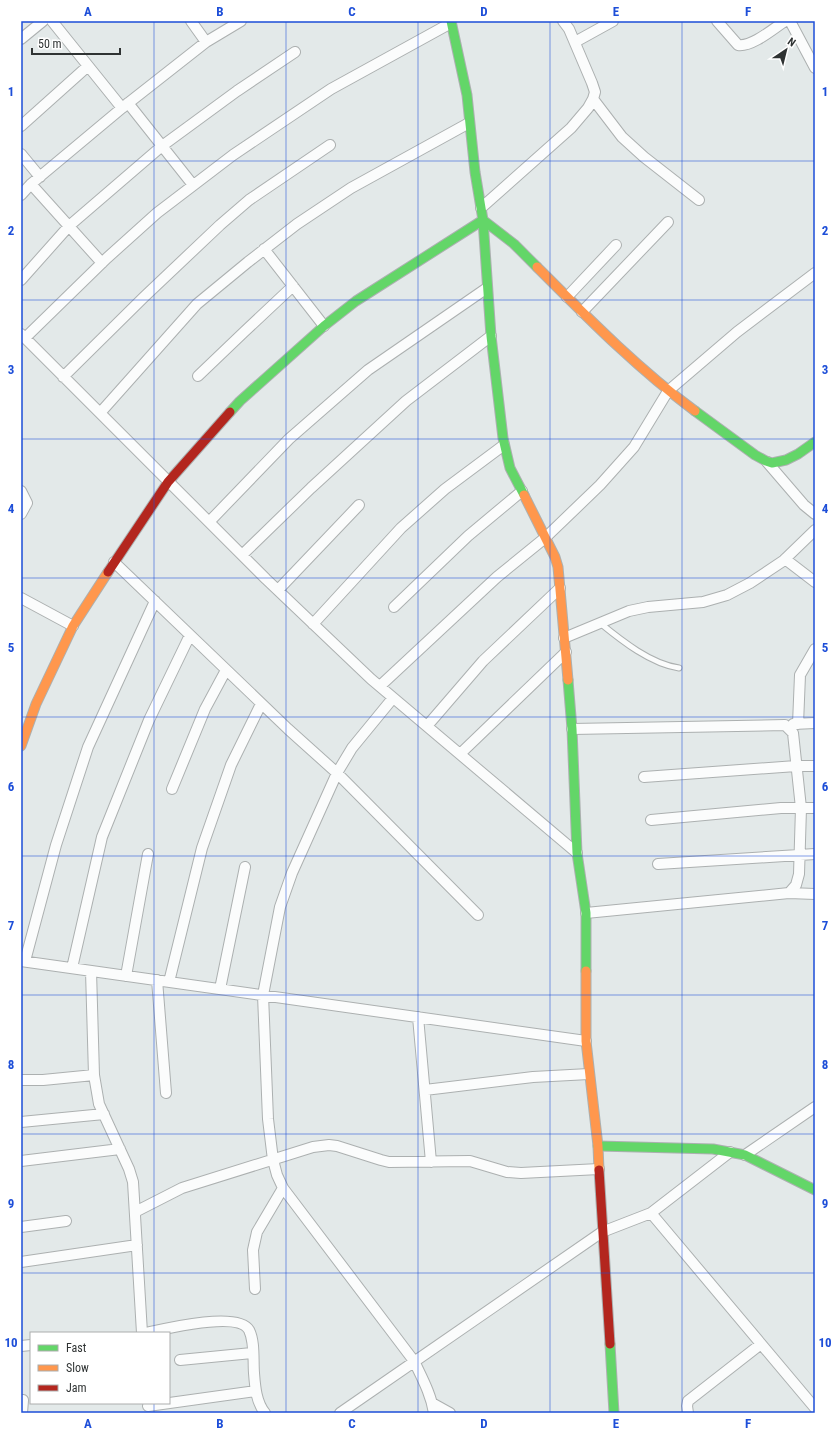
<svg xmlns="http://www.w3.org/2000/svg" width="836" height="1434" font-family="'Roboto Condensed',sans-serif">
	<style>
		.lines { fill: none; stroke-linecap: round; stroke-linejoin: round }
		.lane-casing { stroke: #acb0b0; stroke-width: 7 }
		.street-casing { stroke: #acb0b0; stroke-width: 12 }
		.fast-casing { stroke: #acb0b0; stroke-width: 11 }
		.slow-casing { stroke: #acb0b0; stroke-width: 11 }
		.jam-casing { stroke: #acb0b0; stroke-width: 11 }
		.lane { stroke: #fbfcfc; stroke-width: 5 }
		.street { stroke: #fbfcfc; stroke-width: 10 }
		.fast { stroke: #63d668; stroke-width: 9 }
		.slow { stroke: #ff974d; stroke-width: 9 }
		.jam { stroke: #b3261e; stroke-width: 9 }
		.grid { fill: none; stroke: #1d4ed8; stroke-width: 1; stroke-opacity: 0.55 }
		.neatline { fill: none; stroke: #1d4ed8; stroke-width: 1.5 }
		.grid-label { font-size: 13px; text-anchor: middle; font-weight: bold; fill: #1d4ed8 }
	</style>
	<rect width="100%" height="100%" fill="#e3e9e9"/>
	<g class="lines">
		<g class="lane-casing">
			<path id="lane" d="M600 623C622 641 651 664 679 668"/>
		</g>
		<g class="street-casing">
			<path id="street" d="M52 21 122 108
				M191 21 206 42
				M717 21 738 45C752 47 773 29 785 21
				M790 21 815 68
				M21 39 43 21
				M575 42 613 21
				M593 99 622 137 644 157 699 200
				M128 103 193 185
				M21 126 88 66
				M21 154 40 177
				M31 184 102 263
				M21 195 31 184 122 108 206 42 241 21
				M481 208 571 128 588 108 593 99 595 92 592 83 569 29 563 21
				M264 249 324 326
				M21 280 69 226 162 146 237 91 295 52
				M567 297 616 245
				M582 312 668 222
				M21 334 266 579 371 679 577 853
				M25 338 107 258 157 213 233 155 331 89 451 23
				M198 376 244 332 293 286
				M63 377 144 297 220 225 249 200 330 145
				M100 413 197 304 248 262 297 224 351 188 469 123
				M767 462 804 505 815 514
				M21 491 27 503 21 514
				M209 522 289 439 368 370 487 288
				M242 555 311 488 406 401 491 336
				M785 559 815 582
				M114 562 288 729 337 773 478 915
				M278 590 359 505
				M21 598 73 626
				M394 607 468 536 522 491
				M313 624 401 528 445 489 504 445
				M564 638 629 611 648 607 703 602 727 595 750 583 783 561 815 530
				M380 686 497 577 545 538 600 485 634 447 668 391 737 332 815 273
				M393 698 352 748 337 773 292 873 280 907 263 995 268 1119 273 1160 277 1175 283 1188 414 1361C422 1378 431 1394 434 1413
				M793 724 815 723
				M798 724 800 675 815 649
				M427 726 483 661 560 588
				M572 729 785 725 793 733 801 808 799 874 796 885 789 893 586 913
				M460 754 566 652
				M644 777 796 766H815
				M172 789 205 709 226 670
				M651 820 781 808H815
				M658 864 815 854
				M789 893 815 894
				M21 961 586 1041
				M25 961 56 845 88 747 155 601
				M72 968 102 837 149 720 190 635
				M91 971 94 1075 99 1104 129 1169 133 1182 142 1333
				M126 976 148 854
				M157 980 166 1093
				M169 982 202 848 231 765 261 704
				M220 989 245 867
				M418 1017 431 1162
				M21 1080H43L94 1075
				M425 1090 533 1077 589 1074
				M21 1122 104 1114
				M745 1155 815 1107
				M21 1161 120 1149
				M135 1212 182 1188 313 1147 329 1145 337 1146 381 1160 389 1162 470 1161 507 1172 521 1173 599 1169
				M651 1213 815 1408
				M21 1227 66 1221
				M21 1262 137 1245
				M255 1289 253 1250 257 1232 283 1188
				M146 1333C164 1329 238 1311 249 1330 255 1342 253 1360 254 1373 255 1386 256 1402 265 1413
				M21 1346 31 1345
				M180 1360 252 1353
				M432 1403 450 1413
				M148 1406 256 1391
				M22 1413 23 1400
				M340 1413 602 1232 651 1213 730 1152
				M688 1413 687 1406 688 1401 761 1344"/>
		</g>
		<g class="fast-casing">
			<path id="fast" d="M451 21 467 95 475 172 483 220 491 336 503 438 510 468 524 495
				M695 411 755 455 766 461 772 463 786 460 798 454 815 442
				M230 412 240 401 324 326 356 301 483 220 514 244 537 267
				M568 680 572 729 577 853 586 913V971
				M598 1146 713 1149 745 1155 815 1190
				M610 1344 614 1413"/>
		</g>
		<g class="slow-casing">
			<path id="slow" d="M537 267C588 318 637 368 695 411
				M524 495 555 557 558 567 568 680
				M21 746 36 704 73 626 108 572
				M586 971V1041L598 1146 599 1170"/>
		</g>
		<g class="jam-casing">
			<path id="jam" d="M108 572 168 482 230 412
				M599 1170 610 1344"/>
		</g>
		<use href="#lane" class="lane"/>
		<use href="#street" class="street"/>
		<use href="#fast" class="fast"/>
		<use href="#slow" class="slow"/>
		<use href="#jam" class="jam"/>
	</g>
	<path class="grid" d="M154 21V1333M286 21V1413M418 21V1413M550 21V1413M682 21V1413M21 161H815M21 300H815M21 439H815M21 578H815M21 717H815M21 856H815M21 995H815M21 1134H815M21 1273H815M154 1403V1413"/>
	<rect width="836" height="1434" fill="none" stroke="#ffffff" stroke-width="44"/>
	<rect x="30" y="1332" width="140" height="72" fill="#ffffff" stroke="#acadad"/>
	<rect x="38" y="1345" width="20" height="6" fill="#63d668" stroke="#acadad"/>
	<text x="66" y="1352" font-size="12" fill="#2f3333">Fast</text>
	<rect x="38" y="1365" width="20" height="6" fill="#ff974d" stroke="#acadad"/>
	<text x="66" y="1372" font-size="12" fill="#2f3333">Slow</text>
	<rect x="38" y="1385" width="20" height="6" fill="#b3261e" stroke="#acadad"/>
	<text x="66" y="1392" font-size="12" fill="#2f3333">Jam</text>
	<g transform="translate(786 50) rotate(35)" stroke="#ffffff" stroke-width="3" paint-order="stroke">
	<path d="M0-3L7 15L0 10L-7 15Z" fill="#2f3333"/>
	<text y="-6" font-size="11" font-weight="bold" text-anchor="middle" fill="#2f3333">N</text>
	</g>
	<path d="M32 48v6h88v-6" fill="none" stroke="#2f3333" stroke-width="2"/>
	<text x="38" y="48" font-size="12" fill="#2f3333" stroke="#ffffff" stroke-width="3" paint-order="stroke">50 m</text>
	<rect x="22" y="22" width="792" height="1390" class="neatline"/>
	<g class="grid-label">
		<text x="88" y="16">A</text>
		<text x="220" y="16">B</text>
		<text x="352" y="16">C</text>
		<text x="484" y="16">D</text>
		<text x="616" y="16">E</text>
		<text x="748" y="16">F</text>
		<text x="11" y="96">1</text>
		<text x="825" y="96">1</text>
		<text x="11" y="235">2</text>
		<text x="825" y="235">2</text>
		<text x="11" y="374">3</text>
		<text x="825" y="374">3</text>
		<text x="11" y="513">4</text>
		<text x="825" y="513">4</text>
		<text x="11" y="652">5</text>
		<text x="825" y="652">5</text>
		<text x="11" y="791">6</text>
		<text x="825" y="791">6</text>
		<text x="11" y="930">7</text>
		<text x="825" y="930">7</text>
		<text x="11" y="1069">8</text>
		<text x="825" y="1069">8</text>
		<text x="11" y="1208">9</text>
		<text x="825" y="1208">9</text>
		<text x="11" y="1347">10</text>
		<text x="825" y="1347">10</text>
		<text x="88" y="1428">A</text>
		<text x="220" y="1428">B</text>
		<text x="352" y="1428">C</text>
		<text x="484" y="1428">D</text>
		<text x="616" y="1428">E</text>
		<text x="748" y="1428">F</text>
	</g>
</svg>
